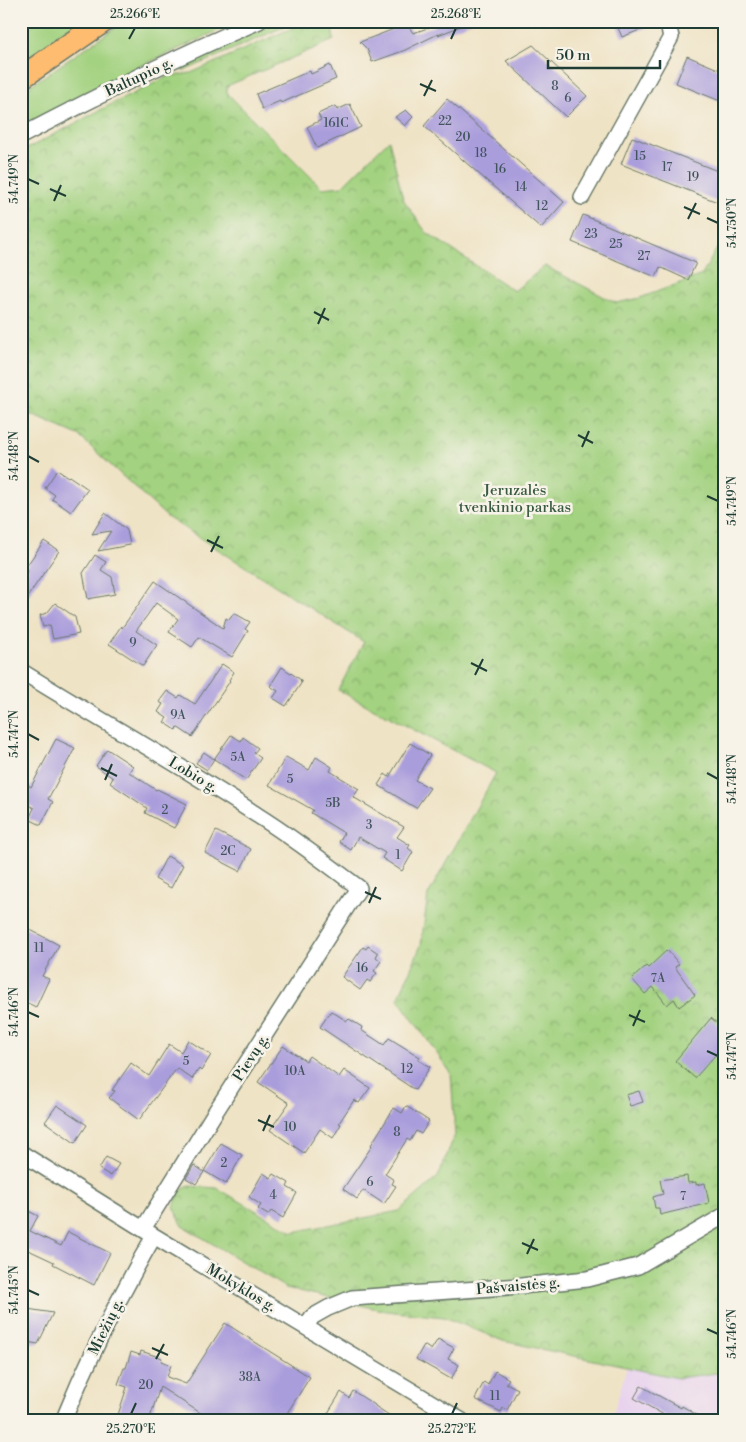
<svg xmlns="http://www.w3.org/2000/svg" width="746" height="1442" font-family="'Libre Bodoni',serif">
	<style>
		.built { fill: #e8d2ee }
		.grass { fill: #a3d280; stroke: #61885a }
		.park { fill: url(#park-crowns); stroke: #61885a }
		.building { fill: #aa9ddc }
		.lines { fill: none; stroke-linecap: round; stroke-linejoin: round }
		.minor-casing { stroke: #687767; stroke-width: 18 }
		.highway-casing { stroke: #687767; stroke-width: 25 }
		.minor { stroke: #fff; stroke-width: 15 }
		.highway { stroke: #fdbc70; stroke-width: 22 }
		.ticks { fill: none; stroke: #1f3d34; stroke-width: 2 }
		.labels { text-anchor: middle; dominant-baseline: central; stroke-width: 5; stroke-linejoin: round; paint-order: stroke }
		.number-label { font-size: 12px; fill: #42555e }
		.street-label { font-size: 15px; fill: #1f3d34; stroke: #f7f3e8 }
		.park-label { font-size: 15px; fill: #395b43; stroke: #f7f3e8 }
		.neatline { fill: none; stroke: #1f3d34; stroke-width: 2 }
		.ticks-label { font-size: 12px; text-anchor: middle; fill: #1f3d34 }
	</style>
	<defs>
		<pattern id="park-crowns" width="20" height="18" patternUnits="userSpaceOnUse" patternTransform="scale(1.25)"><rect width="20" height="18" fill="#a3d280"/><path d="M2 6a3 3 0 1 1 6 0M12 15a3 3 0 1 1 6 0" fill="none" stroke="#84ac6a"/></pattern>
	</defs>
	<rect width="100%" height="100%" fill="#f7f3e8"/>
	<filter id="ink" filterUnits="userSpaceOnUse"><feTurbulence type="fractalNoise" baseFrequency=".02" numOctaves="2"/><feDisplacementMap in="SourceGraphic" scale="10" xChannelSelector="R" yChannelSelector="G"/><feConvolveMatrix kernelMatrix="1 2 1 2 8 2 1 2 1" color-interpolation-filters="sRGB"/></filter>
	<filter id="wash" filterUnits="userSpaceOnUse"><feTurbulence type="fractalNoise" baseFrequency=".0096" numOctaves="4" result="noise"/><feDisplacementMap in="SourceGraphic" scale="20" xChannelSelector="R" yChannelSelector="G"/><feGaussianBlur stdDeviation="1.12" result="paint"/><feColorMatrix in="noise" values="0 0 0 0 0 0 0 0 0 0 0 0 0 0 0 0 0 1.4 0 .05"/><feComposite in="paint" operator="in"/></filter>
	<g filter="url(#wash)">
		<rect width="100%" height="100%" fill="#efe3c5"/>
		<path class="built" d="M627 1367 678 1378 725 1372V1421H611Z"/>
		<path class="grass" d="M38 21H85L21 65V32Z
			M125 21H239L115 78 21 127V92Z
			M281 21H297L186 70H169Z"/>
		<path class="park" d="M308 21H331L334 40 227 86V93L322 188 342 186 389 140 403 199 426 232 514 291 545 266 616 303 640 298 702 275 725 234V1372L678 1378 503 1341 444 1317 386 1311 286 1288 183 1226 174 1209 178 1192 189 1186 217 1188 293 1232 399 1211 438 1177 455 1135 451 1073 398 999 421 945 428 895 496 773 338 690 364 642 167 517 78 435 21 410V152L104 108 169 76 191 73Z"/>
		<g id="blocks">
			<path class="building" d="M432 21 472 22 438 35V34L403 51 372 62 367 49 360 42 407 24 413 33 434 26Z
				M615 21H658V23L622 37Z
				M533 45 587 96 566 117 506 61Z
				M687 56 725 72V103L676 83Z
				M330 65 336 79 281 103 280 101 262 109 256 94 310 71 311 74Z
				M447 99 564 202 541 228 424 126Z
				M350 104 361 127 317 148 307 127 321 120 318 114 335 106 337 110Z
				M406 110 413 117 405 126 395 117Z
				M632 137 725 174V205L621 164Z
				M583 215 696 263 688 280 660 267 656 277 572 242Z
				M57 470 68 477 69 476 88 489 71 512 52 499 55 495 45 488Z
				M105 513 127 530 130 545 98 551 111 531 92 534Z
				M44 541 59 551 21 606V580L28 570 25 568Z
				M95 555 106 562 101 570 112 577 115 594 88 599 83 573Z
				M155 581 223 628 226 618 229 620 234 613 250 622 245 629 248 631 232 657 199 637 192 647 169 632 178 619 156 603 136 631 157 645 143 666 109 644 121 626 122 628Z
				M55 603 75 617 79 634 53 639 50 625 43 627 40 615 47 613Z
				M222 664 234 672 229 680 230 681 192 737 177 727 176 730 164 722 167 718 158 712 163 704 159 702 167 691 178 698 180 695 195 704Z
				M282 667 301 680 300 681 302 682 286 706 273 698 278 691 270 686Z
				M231 735 241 741 243 737 258 748 254 753 261 758 246 780 214 759 207 770 196 763 204 752 214 759Z
				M56 739 75 748 48 799 53 802 41 825 29 819 34 808 21 801V794L26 784 31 787Z
				M410 743 430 755 415 780 430 788 416 808 378 785 385 774 389 777Z
				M107 749 133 766 129 772 156 790 157 789 187 804 174 828 145 813 147 808 110 783 113 778 96 766Z
				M286 757 309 770 316 757 332 767 330 771 359 789 353 797 404 827 397 837 410 845 408 848 413 852 402 871 382 858 385 853 358 837 351 850 339 842 344 833 311 813 313 810 269 785Z
				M216 831 251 849 240 871 205 853Z
				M167 856 183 865 171 888 155 879Z
				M21 925 59 945 42 976 49 979 36 1007 21 1000Z
				M368 946 378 953 376 957 381 961 374 971 377 973 370 982 367 980 360 990 342 977 363 947 366 949Z
				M667 950 679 964 675 967 695 995 679 1007 674 999 667 1005 653 987 645 994 632 979 646 966 648 968Z
				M331 1011 347 1021 349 1019 362 1027 361 1030 384 1045 389 1038 420 1057 418 1060 430 1067 415 1090 320 1027Z
				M711 1018 725 1030V1044L695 1078 675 1061Z
				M188 1040 211 1055 201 1071 199 1069 192 1079 177 1068 139 1120 109 1098 115 1091 112 1090 131 1063 149 1076 169 1044 181 1052Z
				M283 1046 306 1061 309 1056 339 1077 344 1070 370 1088 359 1103 354 1100 339 1123 341 1124 333 1138 320 1129 304 1153 270 1130 289 1103 258 1082Z
				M639 1091 643 1102 630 1106 626 1095Z
				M57 1105 87 1125 75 1143 45 1122Z
				M406 1106 429 1121 421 1134 416 1131 410 1141 407 1139 385 1174 394 1180 392 1184 396 1186 384 1204 363 1190 357 1199 343 1189 372 1146 371 1145 394 1108 402 1113Z
				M221 1143 242 1155 226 1184 204 1171Z
				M106 1157 119 1164 111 1176 99 1169Z
				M194 1165 204 1172 196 1184 186 1178Z
				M263 1173 271 1178 274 1174 289 1183 287 1187 297 1193 283 1218 271 1211 268 1215 258 1209 261 1205 249 1197Z
				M687 1176 688 1183 696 1182V1185L705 1183 709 1203 660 1215 659 1208H655L653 1197 663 1194 660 1180Z
				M21 1207 38 1216 30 1231 61 1246 68 1232 110 1253 94 1285 53 1264 54 1262 22 1247 21 1248Z
				M21 1308 53 1313 38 1344 21 1341Z
				M225 1323 310 1377 282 1421H213L160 1387 149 1421H116L127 1387 118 1384 124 1368H126L131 1352 140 1355 141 1351 162 1358 161 1361 171 1365 167 1377 186 1384Z
				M438 1339 454 1348 448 1359 459 1365 451 1379 416 1359 424 1345 431 1350Z
				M495 1371 509 1379 506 1383 518 1389 507 1410 503 1408 501 1412 475 1399 484 1382 488 1385Z
				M641 1386 681 1408 682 1406 707 1421H673V1420L634 1398Z
				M353 1391 375 1405V1406L398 1421H323L341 1392 349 1398Z"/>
		</g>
	</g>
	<g filter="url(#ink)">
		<use href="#blocks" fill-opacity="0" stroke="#687767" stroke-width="1"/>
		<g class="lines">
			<g class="minor-casing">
				<path id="minor" d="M21 136C99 95 178 56 259 21
					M582 197 671 37 667 21
					M21 671C99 720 180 764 257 815 292 837 325 862 359 888L214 1114 143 1229
					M21 1153 154 1236 462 1421
					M306 1327 312 1317 328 1308 352 1298 521 1286 587 1279 638 1266 725 1215
					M63 1421C89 1357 120 1295 154 1236"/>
			</g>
			<g class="highway-casing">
				<path id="highway" d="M21 78 104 21"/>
			</g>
			<use href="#minor" class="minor"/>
			<use href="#highway" class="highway"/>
		</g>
	</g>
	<path class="ticks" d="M129 39 135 28M451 39 456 28M420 84 436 91M424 96 432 80M28 179 39 184M50 189 66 196M54 201 61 185M684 207 700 214M707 218 718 223M688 219 696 203M314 312 329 320M318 324 325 308M578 435 593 443M582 447 589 431M28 456 39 462M707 496 718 501M207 540 223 548M211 552 219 536M471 663 487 671M475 675 483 659M28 734 39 740M101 768 117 776M707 773 718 779M105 780 112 764M365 892 381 899M369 903 376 887M28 1012 39 1017M629 1015 645 1022M633 1026 640 1010M707 1051 718 1056M258 1120 274 1127M263 1131 270 1115M522 1243 538 1250M527 1254 534 1239M28 1290 39 1295M707 1329 718 1334M152 1348 168 1355M156 1359 164 1344M131 1414 136 1403M452 1414 457 1403"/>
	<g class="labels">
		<g class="number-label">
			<text x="555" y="86">8</text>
			<text x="568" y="98">6</text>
			<text x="445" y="121">22</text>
			<text x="336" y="123">161C</text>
			<text x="463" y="137">20</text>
			<text x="481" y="153">18</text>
			<text x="640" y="156">15</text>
			<text x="667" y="167">17</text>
			<text x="500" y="169">16</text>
			<text x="693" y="177">19</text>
			<text x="521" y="187">14</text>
			<text x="542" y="206">12</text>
			<text x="591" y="234">23</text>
			<text x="616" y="244">25</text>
			<text x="644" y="256">27</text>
			<text x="133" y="643">9</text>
			<text x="178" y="715">9A</text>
			<text x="238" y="757">5A</text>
			<text x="290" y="779">5</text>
			<text x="333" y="803">5B</text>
			<text x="165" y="810">2</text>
			<text x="369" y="825">3</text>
			<text x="228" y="851">2C</text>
			<text x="398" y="855">1</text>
			<text x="39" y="948">11</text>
			<text x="362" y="968">16</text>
			<text x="658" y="978">7A</text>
			<text x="186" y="1061">5</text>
			<text x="407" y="1069">12</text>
			<text x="295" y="1071">10A</text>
			<text x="290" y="1127">10</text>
			<text x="397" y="1132">8</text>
			<text x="224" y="1163">2</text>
			<text x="370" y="1182">6</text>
			<text x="273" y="1195">4</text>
			<text x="683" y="1196">7</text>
			<text x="250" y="1377">38A</text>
			<text x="146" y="1385">20</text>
			<text x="495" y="1396">11</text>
		</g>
		<g class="street-label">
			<text transform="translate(139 77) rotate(-25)">Baltupio g.</text>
			<text transform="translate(193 775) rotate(31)">Lobio g.</text>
			<text transform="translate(251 1058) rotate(-57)">Pievų g.</text>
			<text transform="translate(518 1286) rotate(-5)">Pašvaistės g.</text>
			<text transform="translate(241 1288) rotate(31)">Mokyklos g.</text>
			<text transform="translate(106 1327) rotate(-64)">Miežių g.</text>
		</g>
		<g class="park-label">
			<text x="515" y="490">Jeruzalės<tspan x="515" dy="17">tvenkinio parkas</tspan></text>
		</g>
	</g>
	<rect width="746" height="1442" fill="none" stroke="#f7f3e8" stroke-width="55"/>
	<path d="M548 60v8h112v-8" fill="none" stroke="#1f3d34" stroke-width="2.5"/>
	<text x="556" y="60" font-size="15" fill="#1f3d34" stroke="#f7f3e8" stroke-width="4" paint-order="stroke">50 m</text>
	<rect x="28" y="28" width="690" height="1386" class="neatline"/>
	<g class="ticks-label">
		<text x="135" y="18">25.266°E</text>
		<text x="456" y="18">25.268°E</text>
		<text transform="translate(14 179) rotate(-90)" y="4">54.749°N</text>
		<text transform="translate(732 223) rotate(-90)" y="4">54.750°N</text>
		<text transform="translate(14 456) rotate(-90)" y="4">54.748°N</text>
		<text transform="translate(732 501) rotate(-90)" y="4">54.749°N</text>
		<text transform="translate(14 734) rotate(-90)" y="4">54.747°N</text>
		<text transform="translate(732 779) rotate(-90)" y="4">54.748°N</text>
		<text transform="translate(14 1012) rotate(-90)" y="4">54.746°N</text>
		<text transform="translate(732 1056) rotate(-90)" y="4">54.747°N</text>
		<text transform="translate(14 1290) rotate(-90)" y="4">54.745°N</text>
		<text transform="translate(732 1334) rotate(-90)" y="4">54.746°N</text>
		<text x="131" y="1433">25.270°E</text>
		<text x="452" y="1433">25.272°E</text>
	</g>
</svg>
